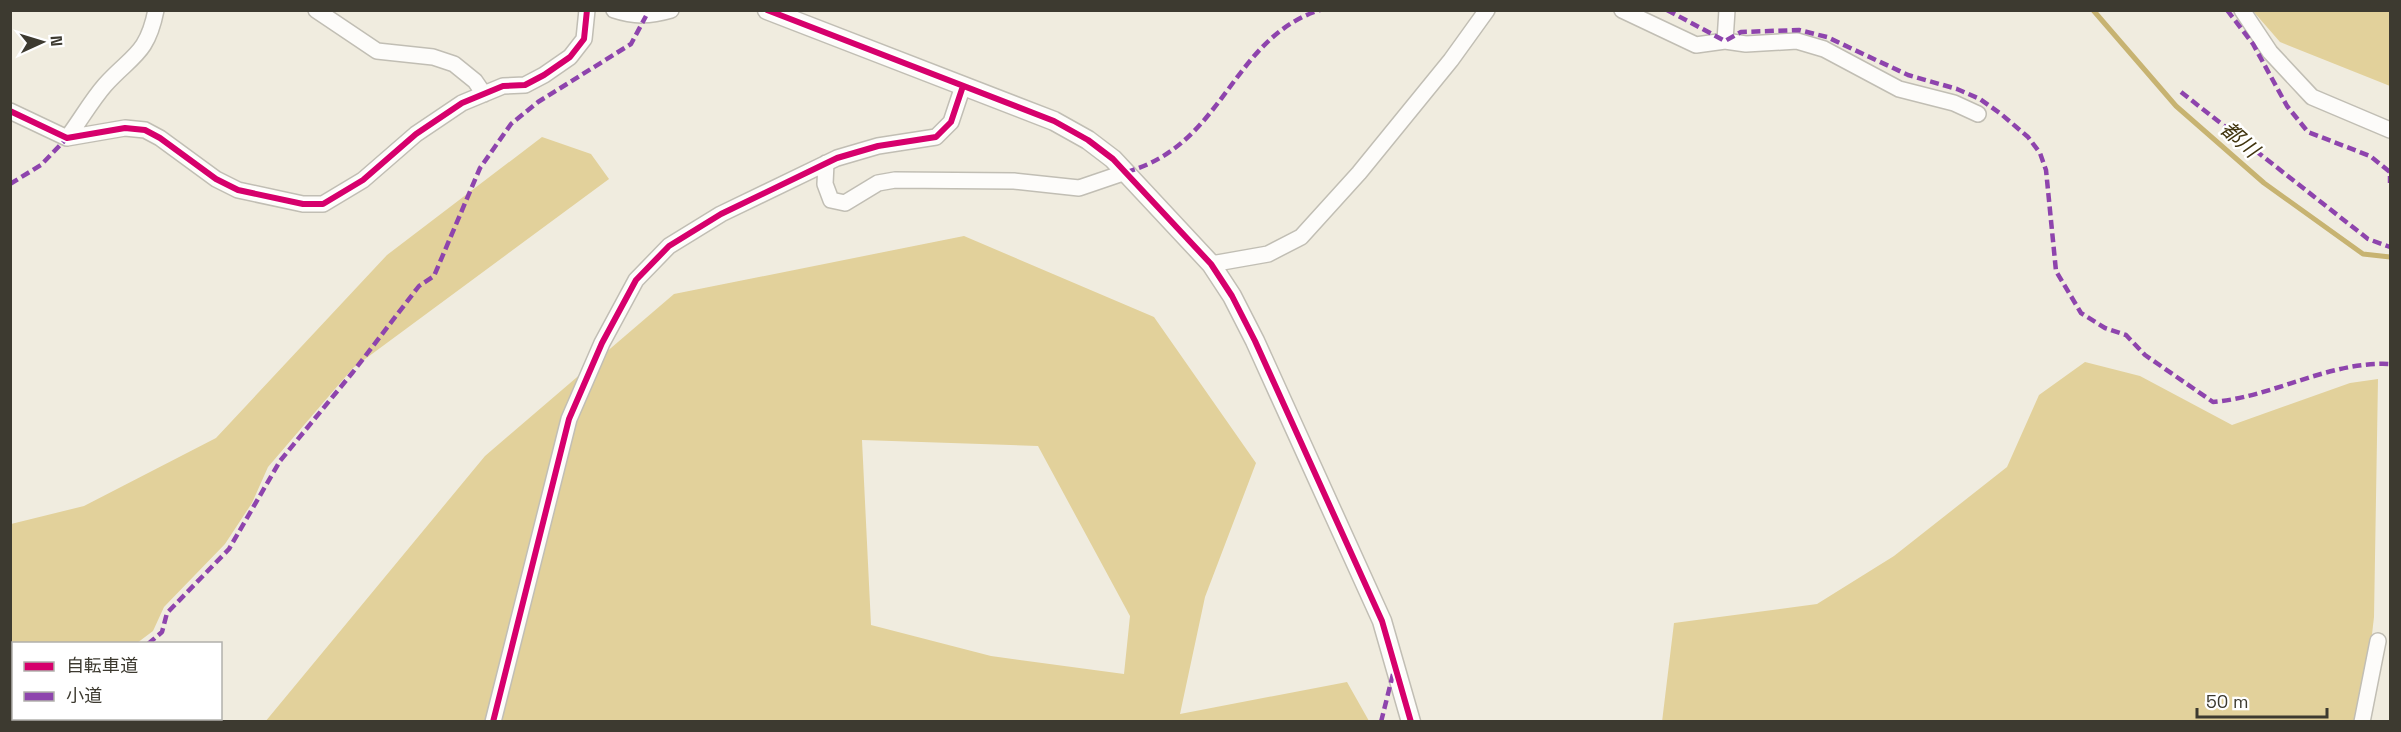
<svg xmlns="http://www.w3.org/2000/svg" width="2401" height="732" font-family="'Space Grotesk','Noto Sans JP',sans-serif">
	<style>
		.forest { fill: #e2d19b; fill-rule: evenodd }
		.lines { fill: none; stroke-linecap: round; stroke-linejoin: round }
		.stream { stroke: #c7b371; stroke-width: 5 }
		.minor-casing { stroke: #c1beb4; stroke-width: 18 }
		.tertiary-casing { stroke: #c1beb4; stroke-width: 21 }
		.minor { stroke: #fdfcfa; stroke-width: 15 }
		.tertiary { stroke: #fdfcfa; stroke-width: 18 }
		.quiet { stroke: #8e44ad; stroke-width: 4.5; stroke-dasharray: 9 4.5; stroke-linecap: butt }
		.cycleway-casing { stroke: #fff; stroke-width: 10 }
		.cycleway { stroke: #d6006c; stroke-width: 6 }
		.labels { text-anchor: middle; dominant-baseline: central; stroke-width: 5; stroke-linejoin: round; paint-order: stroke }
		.water-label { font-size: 21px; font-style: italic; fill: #41350f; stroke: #fff }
	</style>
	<rect width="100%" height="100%" fill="#f0ecdf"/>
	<path class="forest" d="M2253 11H2390V86L2280 42Z
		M542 137 591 154 609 179 353 368 268 467 252 503 225 544 164 607 153 631 137 643 14 644V718L41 719 37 721H11V524L84 506 216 438 387 255Z
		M964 236 1154 317 1256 463 1205 597 1180 714 1347 682 1369 721 265 722 485 456 674 294ZM862 440 1038 446 1130 616 1124 674 991 656 871 625Z
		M2085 362 2140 376 2232 425 2350 383 2378 379 2374 617 2362 721 1662 722 1674 623 1817 604 1894 556 2007 467 2039 395Z"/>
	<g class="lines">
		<path class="stream" d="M2093 10 2176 106 2264 183 2363 254 2390 257"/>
		<g class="minor-casing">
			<path id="minor" d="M316 10 377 51 433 57 454 64 475 81 484 94
				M614 10C635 17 650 16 671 10
				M1622 10 1696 45 1725 41 1746 44 1797 41 1824 49 1899 89 1954 103 1978 114
				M2242 10 2270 52 2312 97 2390 130
				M1725 41 1727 10
				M10 111 67 138 125 128 145 130 160 138 216 179 238 190 303 204H323L363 180 416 134 462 103 503 86 525 85 544 75 570 57 584 39 587 10
				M67 138C80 121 91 101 105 85 132 55 147 55 156 10
				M826 163 825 184 831 200 845 203 878 183 895 180 1014 181 1079 188 1126 172
				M1211 264 1268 254 1301 237 1359 173 1451 60 1487 10
				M493 722 569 419 602 343 636 280 669 246 721 214 837 158 878 146 936 137 951 122 963 86
				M2362 722 2378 641"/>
		</g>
		<g class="tertiary-casing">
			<path id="tertiary" d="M767 10 1054 121 1088 140 1113 159 1211 264 1232 296 1255 341 1382 621 1411 722"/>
		</g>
		<use href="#minor" class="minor"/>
		<use href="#tertiary" class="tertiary"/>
		<path class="quiet" d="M1667 10 1725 41 1741 32 1799 30 1827 37 1908 75 1957 89 1980 99 2001 114 2028 137 2040 153 2046 170 2056 271 2081 313 2105 328 2126 335 2145 355 2213 402C2273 397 2329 361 2390 364
			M2227 10 2253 44 2287 106 2308 132 2370 156 2390 172V183
			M2181 92 2368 239 2390 247
			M1126 172C1225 145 1230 39 1320 10
			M10 184 41 165 67 138
			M148 644 162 632 167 613 229 549 280 461 353 372 419 286 434 276 480 168 511 124 538 102 631 44 646 16
			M49 722 53 718
			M1381 722 1394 670"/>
		<g class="cycleway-casing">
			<path id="cycleway" d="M767 10 1054 121 1088 140 1113 159 1211 264 1232 296 1255 341 1382 621 1411 722
				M10 111 67 138 125 128 145 130 160 138 216 179 238 190 303 204H323L363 180 416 134 462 103 503 86 525 85 544 75 570 57 584 39 587 10
				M493 722 569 419 602 343 636 280 669 246 721 214 837 158 878 146 936 137 951 122 963 86"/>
		</g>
		<use href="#cycleway" class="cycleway"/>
	</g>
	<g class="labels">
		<g class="water-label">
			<text transform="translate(2240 139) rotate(41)">都川</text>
		</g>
	</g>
	<rect width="2401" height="732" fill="none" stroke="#3d3a30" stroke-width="24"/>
	<rect x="12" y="642" width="210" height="78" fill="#ffffff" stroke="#b1b0ac" stroke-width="1.5"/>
	<rect x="24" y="662" width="30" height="9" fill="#d6006c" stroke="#b1b0ac" stroke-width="1.5"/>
	<text x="66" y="672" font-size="18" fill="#3d3a30">自転車道</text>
	<rect x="24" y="692" width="30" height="9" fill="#8e44ad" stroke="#b1b0ac" stroke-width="1.5"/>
	<text x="66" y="702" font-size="18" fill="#3d3a30">小道</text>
	<g transform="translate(42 42) rotate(86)" stroke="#ffffff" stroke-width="4.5" paint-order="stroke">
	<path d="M0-4.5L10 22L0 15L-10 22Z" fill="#3d3a30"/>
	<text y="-9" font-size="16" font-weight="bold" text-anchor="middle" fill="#3d3a30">N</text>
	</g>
	<path d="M2197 708v9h130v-9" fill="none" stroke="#3d3a30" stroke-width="3"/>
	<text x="2206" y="708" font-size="18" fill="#3d3a30" stroke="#ffffff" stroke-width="4.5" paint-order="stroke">50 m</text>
</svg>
